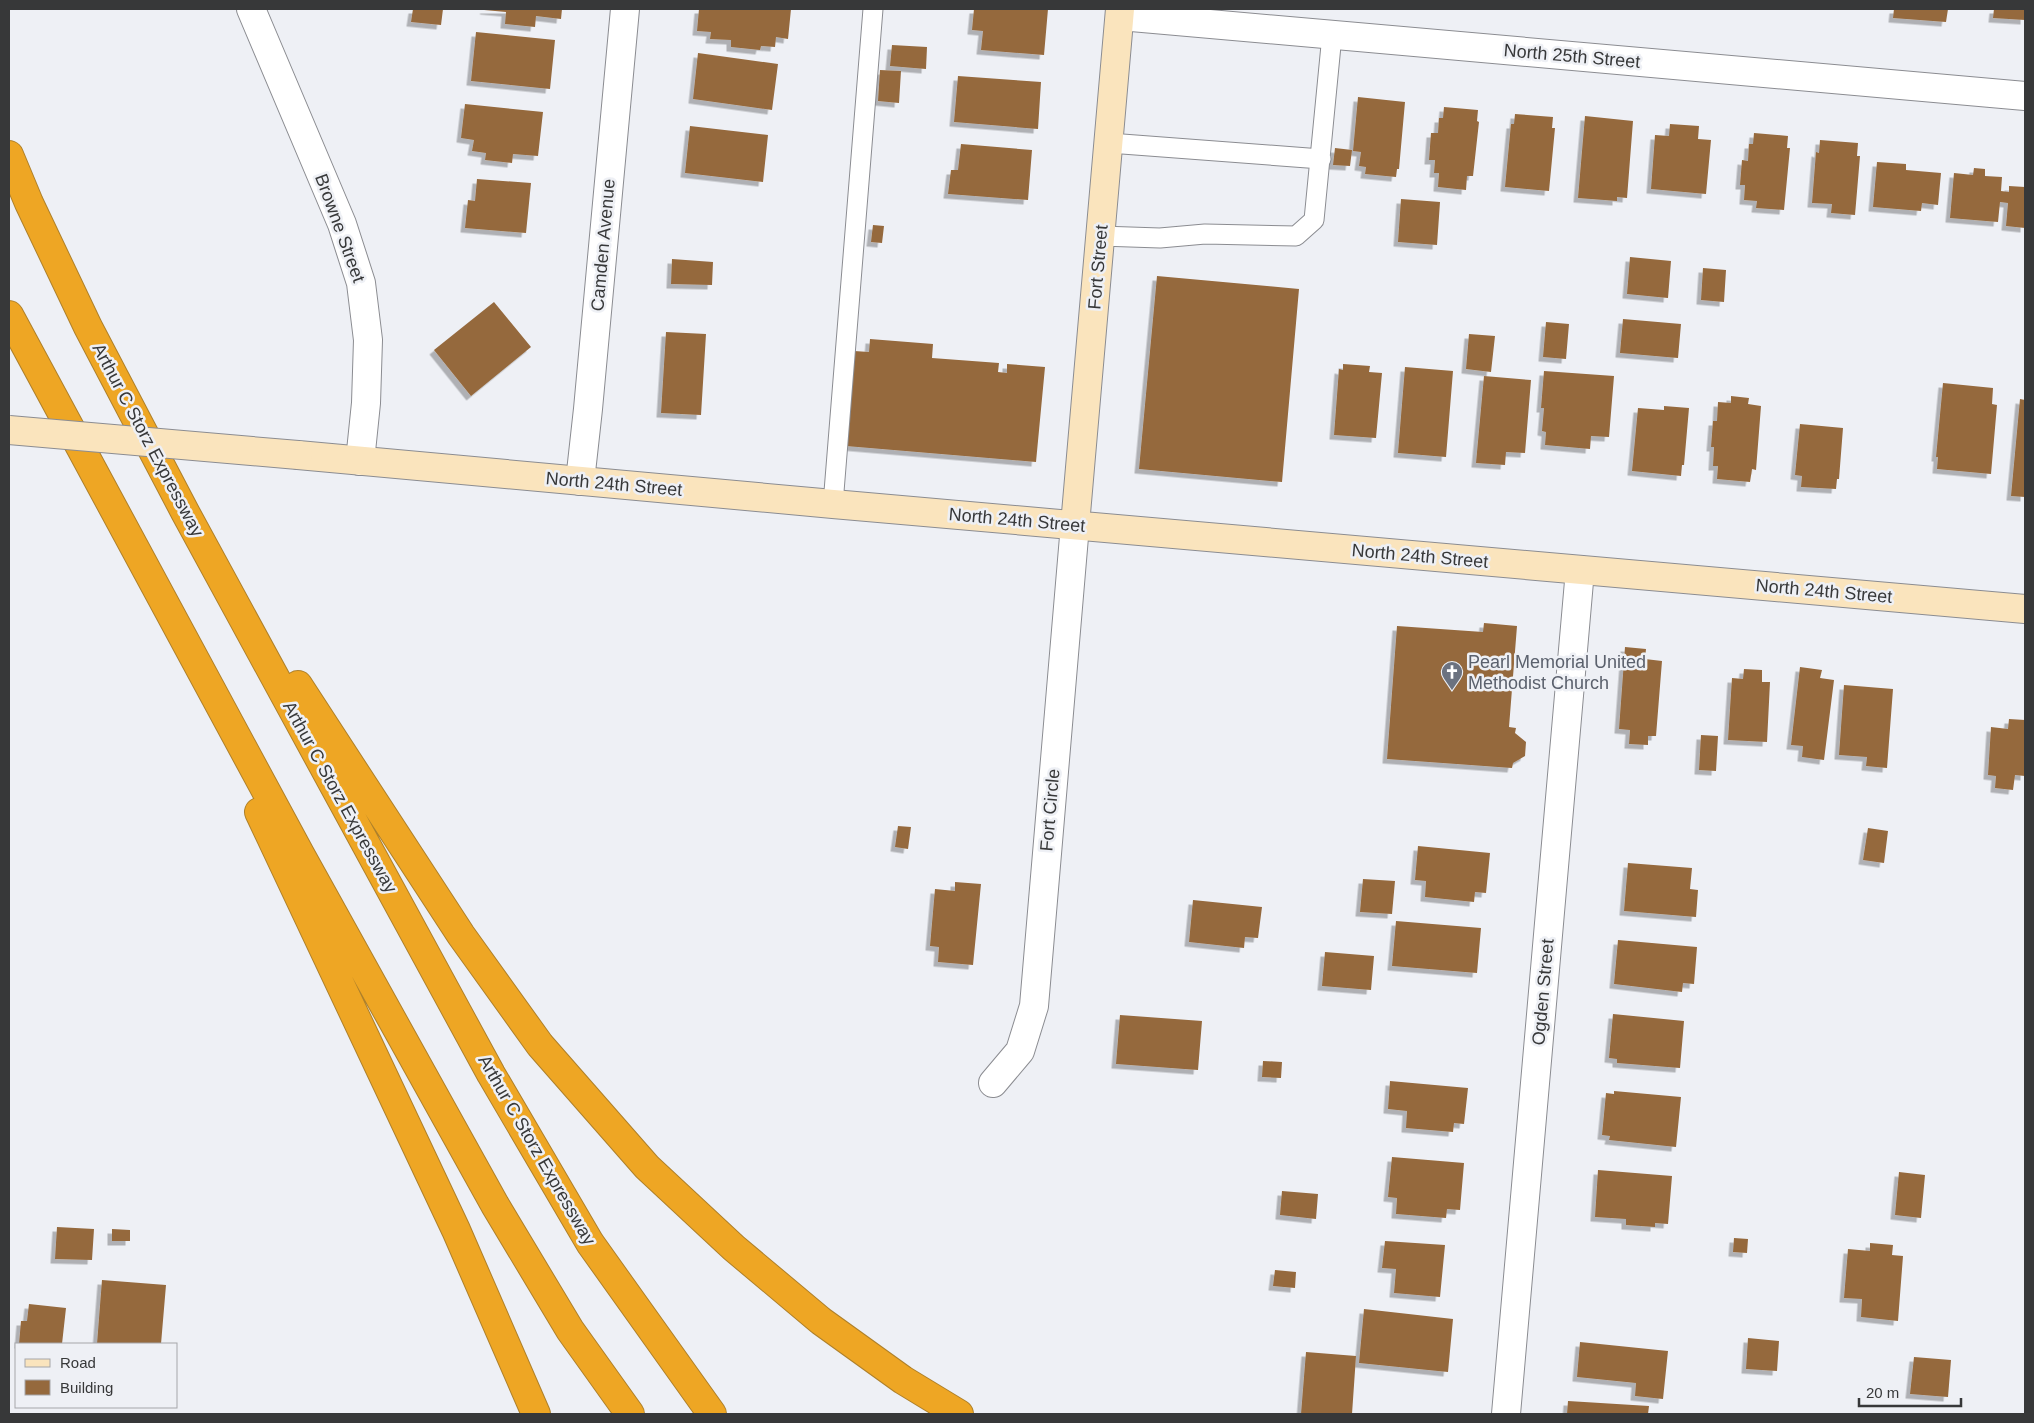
<svg xmlns="http://www.w3.org/2000/svg" width="2034" height="1423" font-family="Arial,sans-serif">
	<style>
		.building { fill: #95693d; filter: url(#shadow) }
		.lines { fill: none; stroke-linecap: round; stroke-linejoin: round }
		.lane-casing { stroke: #8b8c91; stroke-width: 21 }
		.street-casing { stroke: #8b8c91; stroke-width: 30 }
		.secondary-casing { stroke: #8b8c91; stroke-width: 30 }
		.highway-casing { stroke: #ae802b; stroke-width: 30 }
		.lane { stroke: #fff; stroke-width: 19 }
		.street { stroke: #fff; stroke-width: 28 }
		.secondary { stroke: #fae4bd; stroke-width: 28 }
		.highway { stroke: #eea624; stroke-width: 28 }
		.secondary-bridge-casing { stroke: #8b8c91; stroke-width: 30; stroke-linecap: butt }
		.secondary-bridge { stroke: #fae4bd; stroke-width: 28 }
		.labels { text-anchor: middle; dominant-baseline: central; stroke-width: 5; stroke-linejoin: round; paint-order: stroke }
		.street-label { font-size: 18px; fill: #373839; stroke: #eef0f5 }
		.worship-label { font-size: 18px; fill: #5b616d; stroke: #eef0f5; text-anchor: start }
	</style>
	<defs>
		<filter id="shadow"><feDropShadow dx="-4.5" dy="4.5" stdDeviation="0" flood-color="#0004"/></filter>
	</defs>
	<rect width="100%" height="100%" fill="#eef0f5"/>
	<path class="building" d="M413 9H443L441 25 411 22Z
		M485 9H562L561 19 536 16 535 27 505 24 506 12 484 10Z
		M699 9H791L788 39 776 37 775 47 761 46 760 50 731 47V40L710 39 711 32 697 31Z
		M974 9H1048L1044 55 981 50 983 31 972 30Z
		M1894 9H1948L1946 22 1893 18Z
		M1994 9H2025V20L1993 18Z
		M476 32 555 40 550 89 471 81Z
		M892 45 927 47 926 69 890 66Z
		M698 53 778 64 772 110 693 99Z
		M880 70 901 71 899 103 878 101Z
		M958 76 1041 82 1038 129 954 122Z
		M1358 97 1405 102 1399 169H1397L1396 177 1365 174 1366 167 1359 166 1361 152 1353 151Z
		M465 104 543 112 538 156 513 154 512 163 485 160 486 153 472 151 474 140 461 138Z
		M1444 107 1478 110 1477 121 1479 122 1473 176H1467L1466 190 1438 187 1439 173H1434L1435 160H1429L1431 133H1438L1439 118H1443Z
		M1515 114 1553 117 1552 128H1555L1549 191 1505 187 1511 124H1514Z
		M1585 116 1633 121 1627 198 1617 197V201L1578 198Z
		M1670 124 1699 126 1698 139 1711 140 1706 194 1651 189 1655 135 1669 136Z
		M690 126 768 135 763 182 685 173Z
		M1754 133 1788 136 1787 148H1790L1784 210 1756 208 1757 201 1744 200 1745 185H1740L1742 160 1748 161 1749 144H1753Z
		M1820 140 1858 143 1857 156H1860L1855 215 1831 213 1832 204 1812 203 1816 152 1819 153Z
		M961 144 1032 150 1028 200 948 194 951 170H958Z
		M1335 148 1352 150 1350 166 1333 165Z
		M1877 162 1906 164V170L1941 173 1938 205 1922 203 1921 211 1873 207Z
		M1974 168 1985 169V176L2002 177 2001 191 2009 192V186L2025 187V228L2006 226 2008 203 2000 202 1998 222 1950 218 1954 173 1973 175Z
		M477 179 531 183 526 233 465 228 468 200 475 201Z
		M1401 199 1440 202 1437 245 1398 242Z
		M873 225 884 226 882 243 871 242Z
		M1630 257 1671 261 1668 298 1627 294Z
		M672 259 713 262 712 285 671 284Z
		M1703 268 1726 270 1724 302 1701 300Z
		M1157 276 1299 289 1282 482 1139 469Z
		M494 302 531 347 471 396 434 350Z
		M1623 319 1681 324 1678 358 1620 353Z
		M1546 322 1569 324 1566 359 1543 357Z
		M666 332 706 334 701 415 661 413Z
		M1469 334 1495 336 1491 372 1466 369Z
		M870 339 933 344 932 358 999 363 998 372 1007 373V364L1045 367 1036 462 846 446 854 351 869 352Z
		M1343 364 1370 366 1369 372 1382 373 1376 438 1334 435 1339 369 1343 370Z
		M1405 367 1453 371 1446 457 1398 453Z
		M1544 371 1614 376 1609 437 1591 436 1590 449 1545 445 1546 432 1542 431 1544 408H1541Z
		M1484 376 1531 380 1525 453 1506 452 1505 465 1476 463Z
		M1943 383 1993 388 1992 404 1997 405 1991 474 1937 469 1938 457H1936Z
		M1731 396 1749 398 1748 404 1761 406 1756 470 1752 469 1750 482 1717 479 1718 466H1713L1714 447H1711L1713 421H1717L1718 402 1731 403Z
		M2020 399 2025 400V497L2011 496Z
		M1664 406 1689 408 1684 465H1682L1681 476 1632 471 1638 408 1664 410Z
		M1800 424 1843 428 1839 479H1837L1836 489 1801 487 1802 476 1795 475Z
		M1484 623 1517 626 1509 727 1516 728 1515 733 1526 742 1525 756 1513 763 1512 768 1387 759 1397 626 1483 632Z
		M1625 647 1646 649 1645 659 1662 661 1656 736H1648V745L1629 744 1630 730 1619 729Z
		M1800 667 1822 670 1820 678 1834 680 1824 760 1802 757 1803 746 1791 745Z
		M1744 669 1762 670V682H1770L1767 742 1728 740 1732 678 1743 679Z
		M1844 685 1893 689 1887 768 1866 766 1867 757 1839 755Z
		M2009 719 2025 720V776L2015 775 2013 790 1995 788 1996 776 1988 775 1991 727 2008 729Z
		M1701 735 1718 736 1716 771 1699 770Z
		M898 826 911 827 908 849 895 847Z
		M1868 828 1888 831 1884 863 1863 860Z
		M1418 846 1490 853 1486 893 1475 892 1474 902 1425 897 1426 881 1415 880Z
		M1628 863 1692 868 1690 889 1698 890 1696 917 1624 911Z
		M1363 879 1395 881 1392 914 1360 912Z
		M955 882 981 884 973 965 938 962 939 947 930 946 935 889 955 891Z
		M1193 900 1262 907 1258 938 1245 937 1244 948 1189 942Z
		M1396 921 1481 928 1477 973 1392 966Z
		M1618 940 1697 947 1694 984 1683 983 1682 992 1614 984Z
		M1325 952 1374 956 1371 990 1322 986Z
		M1613 1014 1684 1021 1680 1068 1617 1063V1059L1609 1058Z
		M1120 1015 1202 1021 1198 1070 1116 1064Z
		M1263 1061 1282 1062 1281 1078 1262 1077Z
		M1390 1081 1468 1088 1464 1124 1454 1123 1453 1132 1406 1128 1407 1111 1388 1109Z
		M1614 1091 1681 1097 1676 1147 1609 1140 1610 1136 1602 1135 1606 1093 1614 1094Z
		M1392 1157 1464 1163 1460 1210 1447 1209 1446 1218 1396 1214 1397 1198 1388 1197Z
		M1598 1170 1672 1176 1668 1224 1655 1223V1227L1626 1225V1219L1595 1217Z
		M1899 1172 1925 1175 1921 1218 1895 1215Z
		M1282 1191 1318 1194 1316 1219 1280 1215Z
		M57 1227 94 1229 92 1260 55 1259Z
		M112 1229 130 1230V1241H112Z
		M1734 1238 1748 1239 1747 1253 1733 1252Z
		M1385 1241 1445 1245 1440 1297 1394 1293 1396 1269 1382 1268Z
		M1870 1243 1893 1245 1892 1255 1903 1256 1898 1321 1861 1317 1862 1299 1844 1298 1848 1249 1870 1251Z
		M1275 1270 1296 1272 1295 1288 1273 1286Z
		M102 1280 166 1285 161 1344H97Z
		M29 1304 66 1308 62 1344H19L21 1321H27Z
		M1364 1309 1453 1319 1448 1372 1359 1363Z
		M1748 1338 1779 1341 1777 1371 1746 1369Z
		M1580 1342 1668 1351 1663 1399 1635 1396 1636 1383 1577 1377Z
		M1306 1352 1356 1356 1352 1414H1301Z
		M1914 1357 1951 1360 1948 1397 1910 1394Z
		M1568 1401 1649 1406 1648 1414H1567Z"/>
	<g class="lines">
		<g class="lane-casing">
			<path id="lane" d="M1109 143 1321 159
				M1100 236 1160 238 1205 234 1296 236 1314 220 1332 35
				M833 504 873 9"/>
		</g>
		<g class="street-casing">
			<path id="street" d="M251 9 342 224 361 283 368 340 366 403 360 461
				M1120 16 2025 96
				M580 481 588 409 625 9
				M993 1083 1020 1051 1034 1006 1075 525
				M1506 1414 1580 570"/>
		</g>
		<g class="secondary-casing">
			<path id="secondary" d="M298 455 833 504 2025 609
				M1075 525 1120 9"/>
		</g>
		<g class="highway-casing">
			<path id="highway" d="M9 155 29 203 88 327 185 512 491 1074 590 1243 712 1414
				M9 315 300 854 495 1205 570 1330 630 1414
				M298 685 461 935 540 1045 647 1167 734 1248 821 1321 903 1380 959 1414
				M259 812 456 1230 536 1414"/>
		</g>
		<use href="#lane" class="lane"/>
		<use href="#street" class="street"/>
		<use href="#secondary" class="secondary"/>
		<use href="#highway" class="highway"/>
		<g class="secondary-bridge-casing">
			<path id="secondary-bridge" d="M9 430 298 455"/>
		</g>
		<use href="#secondary-bridge" class="secondary-bridge"/>
	</g>
	<defs>
		<g id="church-pin" transform="scale(1.125)"><path d="M0 17L-7.5 6A9.5 9.5 0 1 1 7.5 6Z" fill="#6b7280" stroke="#eef0f5"/><path d="M-1.2-6h2.4v3.5h3.3v2.4h-3.3V6h-2.4V-.1h-3.3v-2.4h3.3Z" fill="#fff"/></g>
	</defs>
	<g fill-rule="evenodd">
		<use href="#church-pin" x="1452" y="672"/>
	</g>
	<g class="labels">
		<g class="street-label">
			<text transform="translate(1572 56) rotate(5)">North 25th Street</text>
			<text transform="translate(340 228) rotate(70)">Browne Street</text>
			<text transform="translate(603 245) rotate(-85)">Camden Avenue</text>
			<text transform="translate(1098 267) rotate(-85)">Fort Street</text>
			<text transform="translate(148 440) rotate(62)">Arthur C Storz Expressway</text>
			<text transform="translate(614 484) rotate(5)">North 24th Street</text>
			<text transform="translate(1017 520) rotate(5)">North 24th Street</text>
			<text transform="translate(1420 556) rotate(5)">North 24th Street</text>
			<text transform="translate(1824 591) rotate(5)">North 24th Street</text>
			<text transform="translate(340 797) rotate(61)">Arthur C Storz Expressway</text>
			<text transform="translate(1050 810) rotate(-85)">Fort Circle</text>
			<text transform="translate(1543 992) rotate(-85)">Ogden Street</text>
			<text transform="translate(537 1150) rotate(60)">Arthur C Storz Expressway</text>
		</g>
		<g class="worship-label">
			<text x="1468" y="662">Pearl Memorial United<tspan x="1468" dy="21">Methodist Church</tspan></text>
		</g>
	</g>
	<rect width="2034" height="1423" fill="none" stroke="#373839" stroke-width="20"/>
	<rect x="15" y="1343" width="162" height="65" fill="#eef0f5" stroke="#a5a6aa"/>
	<rect x="25" y="1359" width="25" height="8" fill="#fae4bd" stroke="#a5a6aa"/>
	<text x="60" y="1368" font-size="15" fill="#373839">Road</text>
	<rect x="25" y="1380" width="25" height="15" fill="#95693d" stroke="#a5a6aa"/>
	<text x="60" y="1393" font-size="15" fill="#373839">Building</text>
	<path d="M1859 1398v8h102v-8" fill="none" stroke="#373839" stroke-width="2.5"/>
	<text x="1866" y="1398" font-size="15" fill="#373839" stroke="#eef0f5" stroke-width="4" paint-order="stroke">20 m</text>
</svg>
